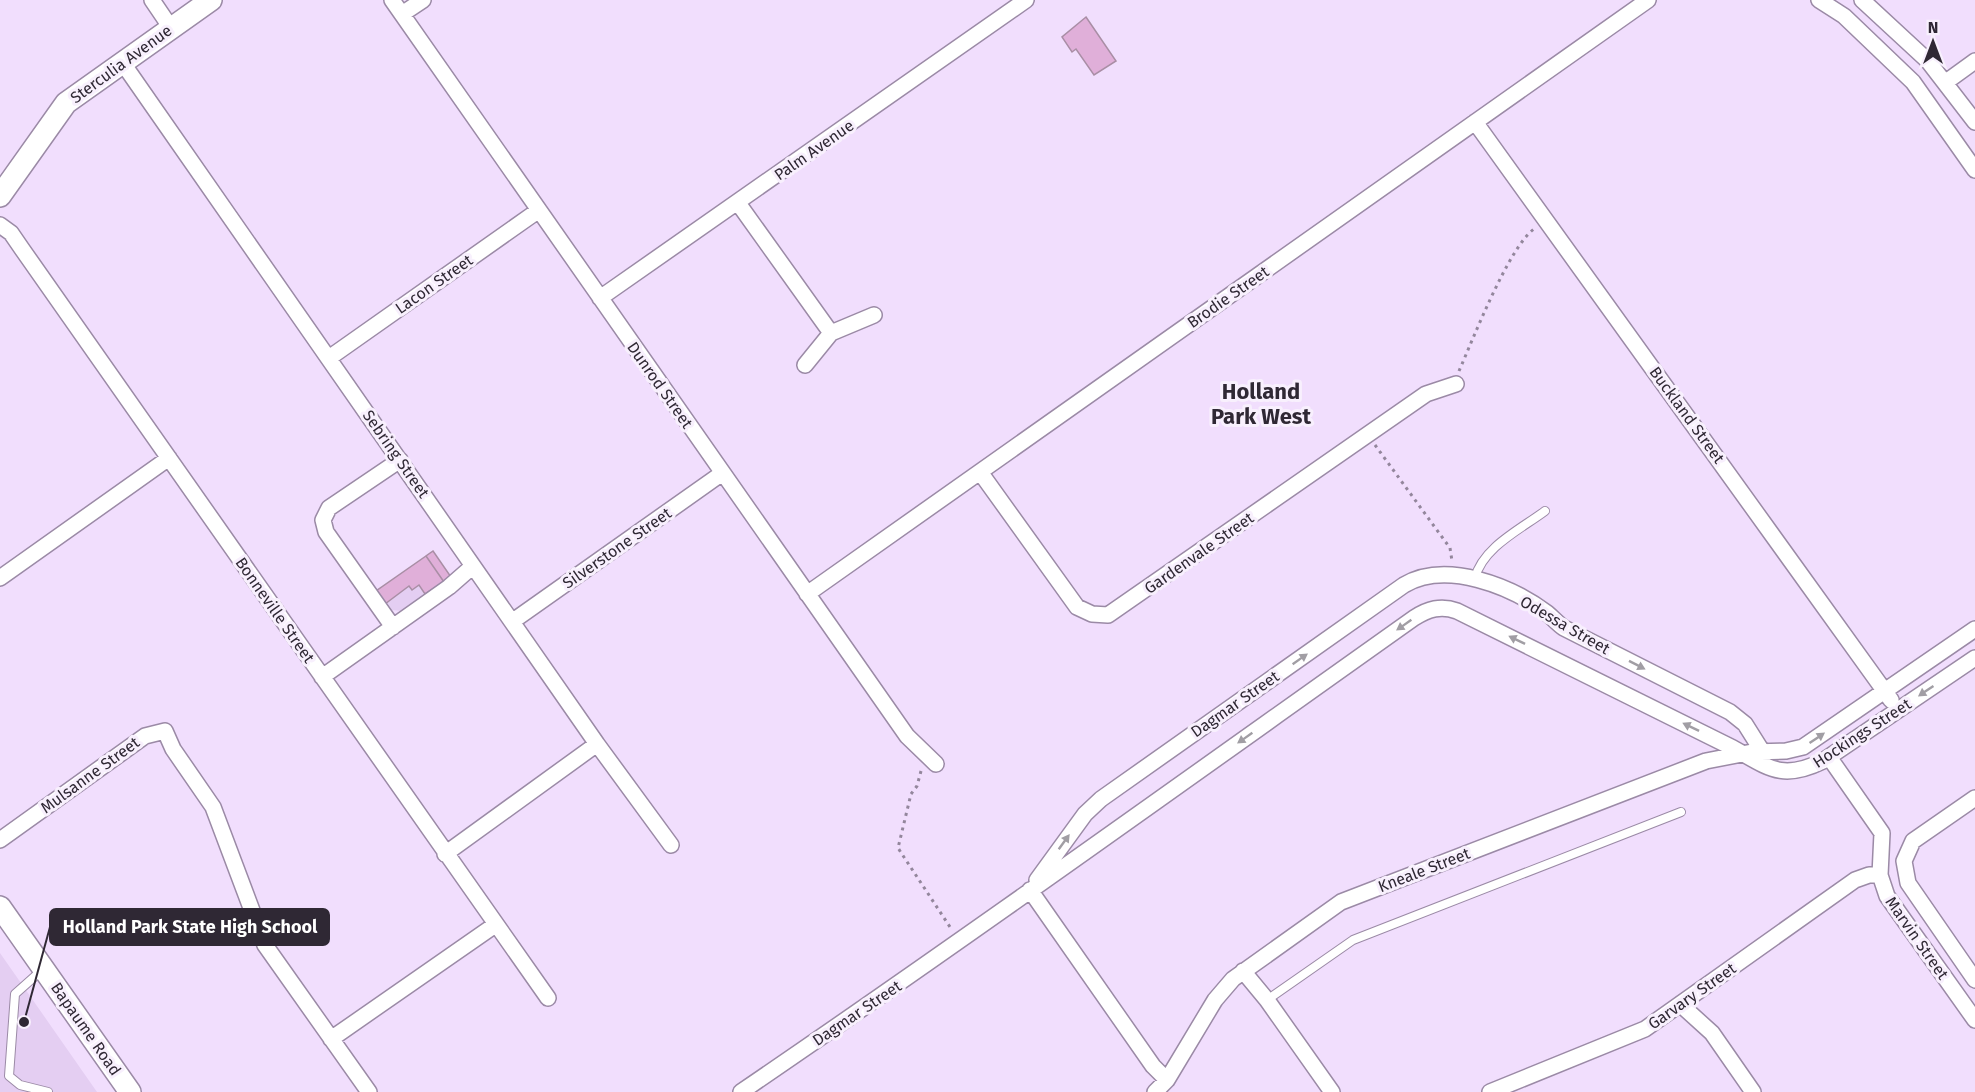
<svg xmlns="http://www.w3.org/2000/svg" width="1975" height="1092" font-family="'Fira Sans',sans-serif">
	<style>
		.built { fill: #e4cef2 }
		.building { fill: #e0afd9; stroke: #a98ea5; stroke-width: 1.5 }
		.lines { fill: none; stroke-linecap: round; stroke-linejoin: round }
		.lane-casing { stroke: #9b8aa6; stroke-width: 10 }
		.street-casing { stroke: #9b8aa6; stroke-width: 18 }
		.secondary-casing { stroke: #9b8aa6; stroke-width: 24 }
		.path { stroke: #93869c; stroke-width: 3; stroke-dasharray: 3 4.5; stroke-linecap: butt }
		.lane { stroke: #fff; stroke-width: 8 }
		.street { stroke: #fff; stroke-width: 15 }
		.secondary { stroke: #fff; stroke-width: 21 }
		.oneway { fill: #a19ea4 }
		.labels { text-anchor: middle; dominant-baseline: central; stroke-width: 6; stroke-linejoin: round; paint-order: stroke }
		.street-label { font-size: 16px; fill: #2f2834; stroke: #f8f0fd }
		.district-label { font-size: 22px; font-weight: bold; fill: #2f2834; stroke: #f8f0fd }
		.leader { fill: none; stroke: #2f2834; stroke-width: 2 }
		.callout-dot { fill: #2f2834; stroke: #f8f0fd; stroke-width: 2 }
		.callout { fill: #2f2834; stroke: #2f2834; stroke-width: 2 }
		.callout-label { font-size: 18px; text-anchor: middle; font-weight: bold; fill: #fff }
	</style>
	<rect width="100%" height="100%" fill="#f1defd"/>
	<path class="built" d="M426 556 444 582 402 611 392 610 378 589Z
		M0 953 97 1092H0Z"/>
	<path class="building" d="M1086 17 1116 61 1094 75 1076 49 1072 52 1062 37Z
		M433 551 451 577 444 582 426 556Z
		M426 556 444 582 425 594 419 585 412 590 409 586 385 604 376 591Z"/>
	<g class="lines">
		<g class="lane-casing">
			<path id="lane" d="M1475 578C1483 547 1521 529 1545 511
				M42 970 15 994 9 1076 20 1085 48 1092
				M1267 1000 1353 940 1681 812"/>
		</g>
		<g class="street-casing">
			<path id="street" d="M152 0 171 28
				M392 0 907 736 936 764
				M1819 0 1844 16 1913 82 1975 170
				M1862 0 1928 61 1975 122
				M402 14 423 0
				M122 62 597 744 671 845
				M1946 82 1975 61
				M1475 122 1891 700
				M738 203 831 333
				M0 225 11 233 22 249 548 998
				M600 298 1026 0
				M329 358 539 210
				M805 365 831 333 874 315
				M980 472 1077 607 1092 614 1108 615 1426 394 1456 384
				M0 578 169 458
				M807 594 1648 0
				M513 621 721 474
				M393 627 326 532 323 520 329 508 400 460
				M322 677 449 587 473 566
				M1829 757 1882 833 1880 875 1887 896 1975 1020
				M1975 798 1913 841 1904 861 1908 883 1975 980
				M0 840 145 736 165 731 173 749 213 807 265 945 369 1092
				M445 854 597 744
				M1037 880 1085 814 1101 799 1404 585C1446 560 1511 586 1547 613 1553 618 1558 624 1564 628L1730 712 1745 724 1762 751
				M1030 890 1153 1066 1167 1080
				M1243 971 1267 1000 1332 1092
				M1680 1004 1712 1033 1753 1092
				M331 1039 495 925
				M741 1092C968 937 1190 777 1414 618 1428 609 1441 605 1457 611L1733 748C1769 768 1782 781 1823 761L1975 658
				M1155 1092 1167 1080 1215 1000 1233 979 1341 902 1706 761 1752 752 1786 751 1803 747 1975 629
				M1490 1092 1645 1029 1855 880 1869 875H1880"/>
		</g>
		<g class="secondary-casing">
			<path id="secondary" d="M0 196 66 103 211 0
				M0 907 130 1092"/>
		</g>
		<path class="path" d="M1459 371C1473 339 1509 247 1534 229
			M1375 445 1450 548 1452 561
			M921 771 917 786 911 794 898 848 952 930"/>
		<use href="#lane" class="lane"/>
		<use href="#street" class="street"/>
		<use href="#secondary" class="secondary"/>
	</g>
	<defs><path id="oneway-solid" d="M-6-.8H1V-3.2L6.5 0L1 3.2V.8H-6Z" transform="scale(1.5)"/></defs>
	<g class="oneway">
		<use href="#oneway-solid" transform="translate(1404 625) rotate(145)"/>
		<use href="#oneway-solid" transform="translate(1517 640) rotate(-154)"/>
		<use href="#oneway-solid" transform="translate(1300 659) rotate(-35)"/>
		<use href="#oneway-solid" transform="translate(1637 665) rotate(27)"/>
		<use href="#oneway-solid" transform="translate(1926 691) rotate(146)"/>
		<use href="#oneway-solid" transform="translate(1691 727) rotate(-154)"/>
		<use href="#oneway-solid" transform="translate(1245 738) rotate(145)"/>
		<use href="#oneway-solid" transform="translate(1817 738) rotate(-34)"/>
		<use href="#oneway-solid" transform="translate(1064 842) rotate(-54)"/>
	</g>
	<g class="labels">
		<g class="street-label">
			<text transform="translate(121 64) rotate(-36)">Sterculia Avenue</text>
			<text transform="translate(814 150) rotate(-35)">Palm Avenue</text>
			<text transform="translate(434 284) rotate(-35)">Lacon Street</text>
			<text transform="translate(1228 297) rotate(-35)">Brodie Street</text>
			<text transform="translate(660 385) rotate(55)">Dunrod Street</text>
			<text transform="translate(1687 415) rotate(54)">Buckland Street</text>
			<text transform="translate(396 454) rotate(55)">Sebring Street</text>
			<text transform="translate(617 548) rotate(-35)">Silverstone Street</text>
			<text transform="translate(1199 553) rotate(-35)">Gardenvale Street</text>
			<text transform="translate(275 610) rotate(55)">Bonneville Street</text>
			<text transform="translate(1565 625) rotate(30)">Odessa Street</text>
			<text transform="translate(1235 704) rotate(-35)">Dagmar Street</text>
			<text transform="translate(1862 733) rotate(-33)">Hockings Street</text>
			<text transform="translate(90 775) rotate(-36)">Mulsanne Street</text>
			<text transform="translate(1424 870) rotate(-21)">Kneale Street</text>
			<text transform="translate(1917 938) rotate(55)">Marvin Street</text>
			<text transform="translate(1692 996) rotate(-35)">Garvary Street</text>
			<text transform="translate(857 1013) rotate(-34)">Dagmar Street</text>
			<text transform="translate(86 1029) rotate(55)">Bapaume Road</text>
		</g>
		<g class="district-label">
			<text x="1261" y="391">Holland<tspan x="1261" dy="25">Park West</tspan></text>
		</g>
	</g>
	<path class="leader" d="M24 1022L50 927"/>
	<circle class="callout-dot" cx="24" cy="1022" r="6"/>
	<rect class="callout" x="50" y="909" width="279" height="36" rx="6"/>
	<g class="callout-label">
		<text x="190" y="933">Holland Park State High School</text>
	</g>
	<g transform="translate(1933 42)" stroke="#f8f0fd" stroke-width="4.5" paint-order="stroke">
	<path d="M0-4.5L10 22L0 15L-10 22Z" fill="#2f2834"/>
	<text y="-9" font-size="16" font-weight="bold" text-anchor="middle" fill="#2f2834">N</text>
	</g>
</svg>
